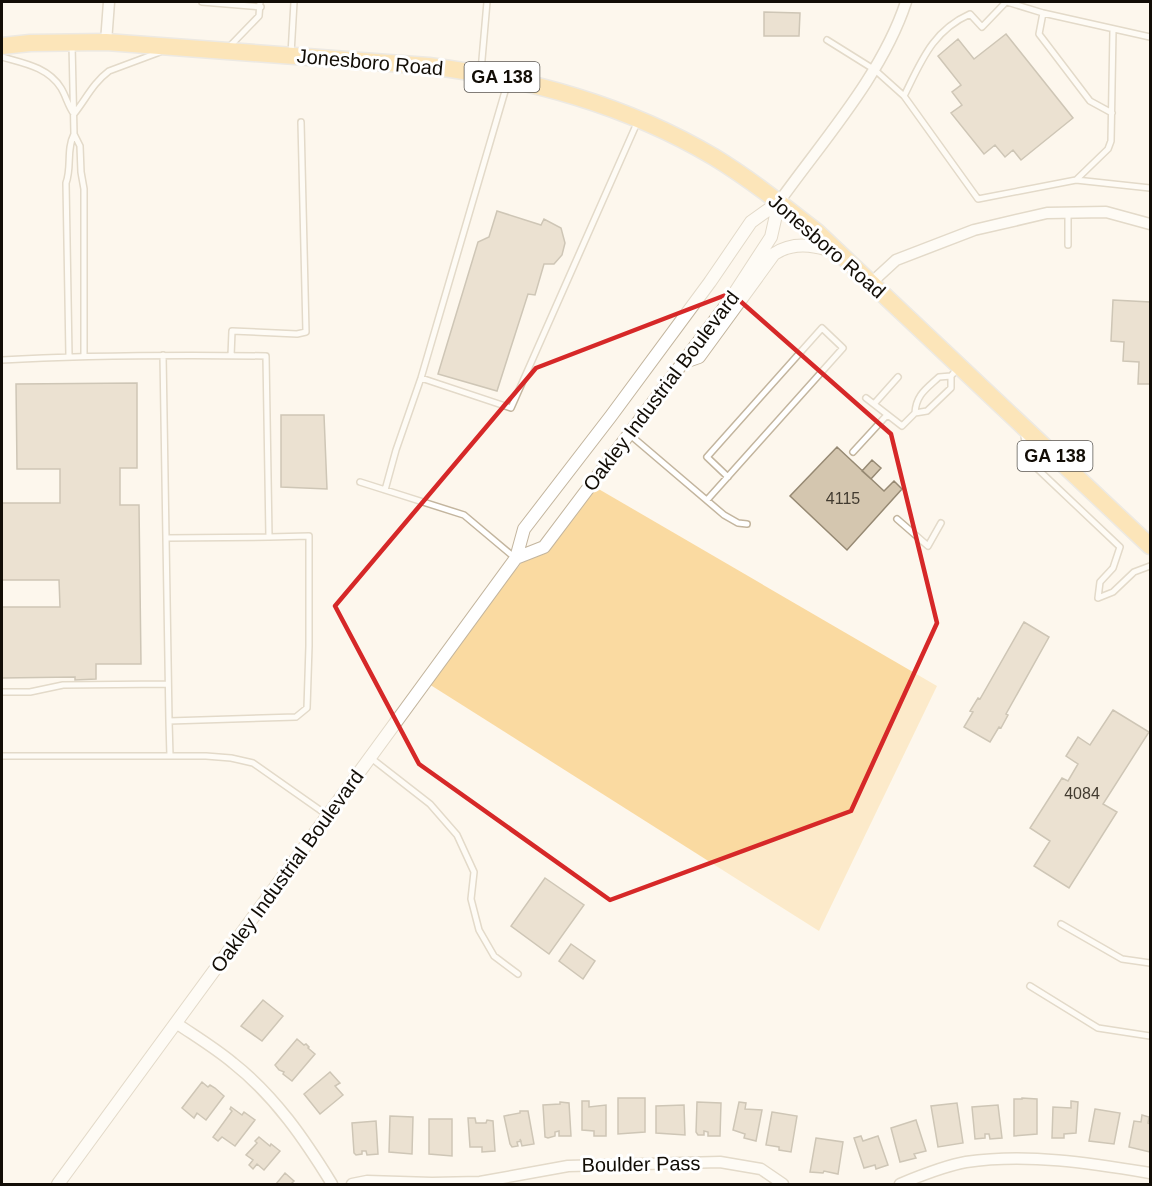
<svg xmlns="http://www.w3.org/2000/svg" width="1152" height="1186" font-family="Helvetica,sans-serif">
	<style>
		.green { fill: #fadaa1 }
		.building { fill: #d4c6af; stroke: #968973; stroke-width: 1.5 }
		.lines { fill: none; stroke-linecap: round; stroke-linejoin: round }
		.service-casing { stroke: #c3b59e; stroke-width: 8 }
		.minor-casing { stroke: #c3b59e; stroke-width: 13 }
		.tertiary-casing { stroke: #c3b59e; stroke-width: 14 }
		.trunk-casing { stroke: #d9d8d7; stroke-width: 19 }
		.service { stroke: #fff; stroke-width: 5 }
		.minor { stroke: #fff; stroke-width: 10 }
		.tertiary { stroke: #fff; stroke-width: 12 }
		.trunk { stroke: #facf7b; stroke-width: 16 }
		.marked { fill: none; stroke: #d62828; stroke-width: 4.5; stroke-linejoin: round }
		.labels { text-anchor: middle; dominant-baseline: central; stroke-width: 6; stroke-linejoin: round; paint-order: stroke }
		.number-label { font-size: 16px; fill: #423b30 }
		.shield { fill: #fff; stroke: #595651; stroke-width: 1.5 }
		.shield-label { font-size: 18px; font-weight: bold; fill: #120d06 }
		.street-label { font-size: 20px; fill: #120d06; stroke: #fff }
	</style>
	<rect width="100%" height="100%" fill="#fdf7ed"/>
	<path class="green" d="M590 484 937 686 819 931 421 679Z"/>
	<path class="building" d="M764 12 800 13 799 36H764Z
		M1006 34 1073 118 1021 160 1013 150 1005 157 995 145 984 154 951 113 962 105 952 92 961 85 938 56 958 39 974 59Z
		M497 211 541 225 544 219 561 228 565 243 562 255 554 264H544L535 295 528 294 497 391 438 374 478 242 489 237Z
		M1113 300 1150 302V384H1138L1139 362 1123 361 1124 342 1111 341Z
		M137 383V468H120V505H139L141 664H96V679L75 680V677L2 678V607H60L59 580H2V503H60V469H17L16 384Z
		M281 415H324L327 489 281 487Z
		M837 447 884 491 894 481 902 489 847 550 790 496Z
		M872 460 881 468 871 479 862 471Z
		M1024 622 1049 637 1006 714 1008 715 1001 728 999 727 990 742 964 727 973 712 970 711 978 698 980 699Z
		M1113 710 1149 732 1103 804 1117 812 1069 888 1034 866 1050 841 1030 828 1062 778 1068 781 1078 764 1066 756 1078 737 1090 745Z
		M545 878 584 905 549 954 511 926Z
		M571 944 595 961 583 979 559 961Z
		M263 1000 283 1016 262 1041 241 1026Z
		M297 1039 304 1045 306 1044 309 1047 308 1048 315 1054 292 1081 283 1074 284 1072 279 1070 275 1065Z
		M330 1072 340 1083 335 1086 343 1095 320 1114 304 1094Z
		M202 1082 208 1087 210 1085 215 1088 224 1096 206 1120 197 1113 194 1118 182 1108Z
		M618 1098H645V1132L618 1134Z
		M1022 1098 1037 1099V1134L1014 1136V1099H1022Z
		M582 1101H589V1107L606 1105V1136H594V1131L582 1130Z
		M1071 1101 1078 1102 1076 1133 1064 1134V1138H1052L1053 1107 1071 1108Z
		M560 1102 569 1103 571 1136H559V1131L555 1132V1136L548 1138 545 1137 543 1105 560 1104Z
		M697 1102 721 1103 720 1136H708V1132L704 1131V1135H698L696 1132Z
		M739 1102 746 1103 745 1109 762 1110 756 1141 744 1138 745 1134 733 1130Z
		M957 1103 963 1143 938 1147 931 1106Z
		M684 1105 685 1135 656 1133V1106Z
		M998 1105 1002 1138 990 1139 989 1134H985V1138L975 1139 972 1107Z
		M231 1107 242 1115 244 1112 255 1120 235 1146 222 1137 218 1141 213 1137 232 1111 230 1109Z
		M1095 1109 1120 1113 1114 1144 1089 1141Z
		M520 1111H528L534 1144 522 1146 520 1139 521 1141 517 1142 518 1146 512 1147 510 1144 504 1116 520 1113Z
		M772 1112 797 1116 791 1152 779 1150V1147L766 1145Z
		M1142 1115 1149 1117 1148 1123 1150 1124V1152L1129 1147 1134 1121 1141 1122Z
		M390 1116 413 1117 412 1154 389 1152Z
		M468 1118H475L476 1123H486L487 1120 493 1121 495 1151 482 1152V1147H470Z
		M429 1119H452V1156L429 1154Z
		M916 1120 926 1151 914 1154 916 1158 900 1162 891 1128Z
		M376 1121 378 1154 367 1155 366 1151H362V1154L356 1155 354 1153 352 1123Z
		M861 1136 863 1141 878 1136 888 1165 876 1169 875 1165 864 1168 854 1138Z
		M259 1137 270 1146 271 1144 280 1151 264 1170 257 1164 253 1169 249 1165 253 1160 246 1155 257 1143 255 1141Z
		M816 1138 843 1142 838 1174 824 1171 823 1173 810 1172Z
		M285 1173 294 1181 291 1184H276Z"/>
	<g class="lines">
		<g class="service-casing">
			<path id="service" d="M202 2 261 7
				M1007 2 1043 13 1150 37
				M1043 13 1039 34 1090 101 1112 113
				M827 40 875 70 904 96 978 199 1076 180 1150 188
				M229 47 259 16 260 2
				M291 54 294 2
				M2 57C23 63 48 67 61 88 66 96 68 106 74 114 86 99 93 83 109 71L160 52
				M481 71 487 2
				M904 96C921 62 932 31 970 14L982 27 1006 2
				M74 134 80 146 81 172 84 189V356
				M1076 180 1108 149 1111 141 1113 30
				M1068 245V212
				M69 356 66 183C72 167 66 150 74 134L72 44
				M231 356 232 331 297 334 306 332 301 122
				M2 360C90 355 178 355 266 356L269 537 166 538 163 355
				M421 378 511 408 637 123
				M866 398 902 426 915 413 927 411 951 388V376L959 367
				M874 404 898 377
				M915 413C916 395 926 389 939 377L951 376
				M629 434 724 515 738 523 747 524
				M1024 434 1026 458 1120 547 1113 568 1100 582 1098 598 1113 592 1134 572 1150 566
				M853 452 887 415
				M360 482 464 515 514 557
				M385 490 396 450 421 378 508 81
				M707 500 843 348 822 328 707 457 728 477
				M897 519 928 546 941 523
				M166 538 169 721 296 717 307 708 309 646V536L269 537
				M2 692H30L63 685 168 684
				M169 721 170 756
				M2 756H206L231 758 253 763 327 815
				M371 758 430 804 457 835 474 872 471 899 479 930 494 956 518 974
				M1061 924 1122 959 1150 963
				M1030 986 1098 1028 1150 1036"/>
		</g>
		<g class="minor-casing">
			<path id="minor" d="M106 42 109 2
				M779 202C824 139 882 75 906 2
				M871 283 896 260 974 230 1047 213 1106 212 1150 224
				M176 1023C195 1036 215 1048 233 1063 275 1096 305 1140 332 1184
				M352 1184 367 1181 432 1183 480 1182 568 1166 720 1162 761 1169 783 1184
				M900 1184C917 1177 948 1165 966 1162 1027 1153 1090 1163 1150 1173"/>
		</g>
		<g class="tertiary-casing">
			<path id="tertiary" d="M682 363 699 357 774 254C793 241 817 245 837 253
				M516 558 544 547 730 300 771 237 779 202
				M58 1184 516 558 524 529 611 416 710 282 751 222 779 202"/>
		</g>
		<g class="trunk-casing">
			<path id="trunk" d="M2 46 30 43 106 42 429 66C530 79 626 105 714 157 750 179 784 206 817 232L1150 546"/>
		</g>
		<use href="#service" class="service"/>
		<use href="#minor" class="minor"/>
		<use href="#tertiary" class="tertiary"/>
		<use href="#trunk" class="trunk"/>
	</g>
	<path d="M0 0H1152V1186H0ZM731 293 891 434 937 623 851 811 610 900 419 764 335 606 536 368Z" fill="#fdf7ed" fill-opacity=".55" fill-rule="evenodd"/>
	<path class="marked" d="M731 293 891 434 937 623 851 811 610 900 419 764 335 606 536 368Z"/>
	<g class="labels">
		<g class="number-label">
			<text x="843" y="498">4115</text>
			<text x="1082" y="793">4084</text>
		</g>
		<g class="shield">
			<rect x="464.5" y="62" width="75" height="30" rx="4.5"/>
			<rect x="1017.5" y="441" width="75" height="30" rx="4.5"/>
		</g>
		<g class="shield-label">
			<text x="502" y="77">GA 138</text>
			<text x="1055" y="456">GA 138</text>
		</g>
		<g class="street-label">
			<text transform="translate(370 62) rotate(5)">Jonesboro Road</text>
			<text transform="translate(827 246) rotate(41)">Jonesboro Road</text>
			<text transform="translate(661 391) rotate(-53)">Oakley Industrial Boulevard</text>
			<text transform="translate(287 871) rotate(-54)">Oakley Industrial Boulevard</text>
			<text transform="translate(641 1164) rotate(-1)">Boulder Pass</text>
		</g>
	</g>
	<rect width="1152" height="1186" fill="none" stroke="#120d06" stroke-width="6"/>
</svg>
